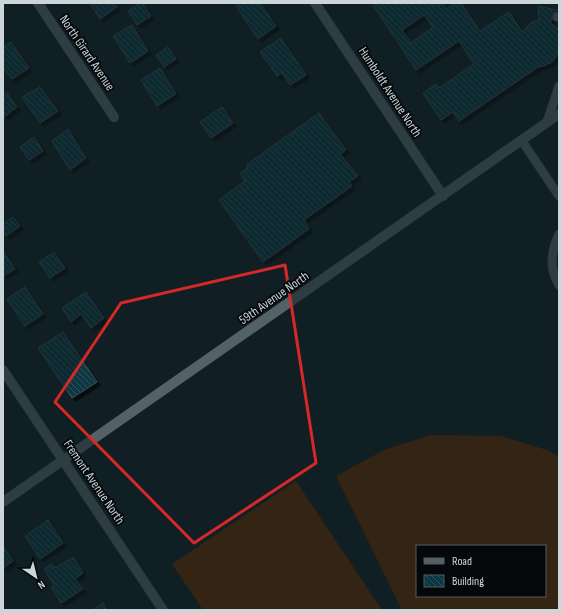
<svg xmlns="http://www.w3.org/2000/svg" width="562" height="613" font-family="'Sofia Sans Condensed',sans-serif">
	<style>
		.pitch { fill: #5f2a00; fill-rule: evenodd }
		.building { fill: url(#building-back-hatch); stroke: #3d4c51; fill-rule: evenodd; filter: url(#shadow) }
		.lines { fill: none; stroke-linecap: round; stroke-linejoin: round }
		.service { stroke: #526267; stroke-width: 9 }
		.minor { stroke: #526267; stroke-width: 10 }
		.marked { fill: none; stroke: #d62828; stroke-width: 3; stroke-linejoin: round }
		.labels { text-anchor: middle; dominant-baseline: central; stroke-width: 3.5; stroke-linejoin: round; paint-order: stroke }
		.street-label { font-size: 13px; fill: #ccd5d8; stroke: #04080a }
	</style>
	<defs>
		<pattern id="building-back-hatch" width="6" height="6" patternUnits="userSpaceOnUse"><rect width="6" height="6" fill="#0b3743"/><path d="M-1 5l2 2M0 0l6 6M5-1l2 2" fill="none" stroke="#2d535d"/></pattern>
		<filter id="shadow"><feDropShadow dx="3.5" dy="3.5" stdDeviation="0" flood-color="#0009"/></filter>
	</defs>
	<rect width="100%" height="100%" fill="#111f24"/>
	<path class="pitch" d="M430 435 501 436 547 450 559 456V610H402L336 476 384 450ZM417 546H545V596H417Z
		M296 481 382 610H203L172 564Z"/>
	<path class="building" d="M90 3H114L117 7 100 19Z
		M140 3H142L151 16 137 25 128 11Z
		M241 3H260L276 26 258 39 236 6Z
		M375 3H435L437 6 442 3 446 9 455 3H461L480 31 509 12 522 32 530 24 534 21H539L538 6 557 10 550 23 555 26 559 31V53L552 62 543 66 538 67 459 121 453 112 441 120 423 93 436 84 439 88 474 64 459 41 416 70 373 5ZM424 15 433 27 411 43 402 30Z
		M132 25 148 51 130 63 113 36Z
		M281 38 306 75 290 85 282 73 277 76 260 52Z
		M11 42 29 68 12 79 3 67V47Z
		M168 47 176 59 164 67 156 55Z
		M160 68 176 94 157 106 141 80Z
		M40 87 58 111 40 123 22 97Z
		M7 93 17 107 3 118V95Z
		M222 107 233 123 211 138 200 122Z
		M319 113 346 150 340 154 358 176 349 182 352 186 304 220 309 229 263 262 219 200 245 181 240 173 248 168 246 165Z
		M68 129 86 158 70 170 52 141Z
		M34 137 43 151 29 160 20 147Z
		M13 217 20 226 6 236 3 231V224Z
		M3 251 15 269 3 276Z
		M54 252 65 268 50 278 39 262Z
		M25 287 43 314 25 326 7 299Z
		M86 292 104 318 91 328 81 314 71 322 62 308Z
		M63 332 97 382 72 398 38 348Z
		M48 520 63 543 40 559 25 536Z
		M3 546 13 561 3 568Z
		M73 557 83 573 75 579 83 589 61 603 51 587 54 585 44 569 52 564 55 568Z
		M103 603 107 610H93Z"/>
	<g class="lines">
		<path class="service" d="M557 17H559
			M547 122 559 86
			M522 141 559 196
			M559 234C551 251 549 269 559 285"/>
		<path class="minor" d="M38 3 114 117
			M315 3 443 196
			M3 370 163 610
			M3 502 559 114"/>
	</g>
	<path d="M0 0H562V613H0ZM285 265 316 463 194 543 55 402 121 303Z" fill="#111f24" fill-opacity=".55" fill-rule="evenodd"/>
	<path class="marked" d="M285 265 316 463 194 543 55 402 121 303Z"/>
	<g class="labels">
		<g class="street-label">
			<text transform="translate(87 53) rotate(56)">North Girard Avenue</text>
			<text transform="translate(390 92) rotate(57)">Humboldt Avenue North</text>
			<text transform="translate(274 298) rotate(-35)">59th Avenue North</text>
			<text transform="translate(94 482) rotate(56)">Fremont Avenue North</text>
		</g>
	</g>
	<rect width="562" height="613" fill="none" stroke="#ccd5d8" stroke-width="8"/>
	<rect x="416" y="545" width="130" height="52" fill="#04080a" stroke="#545a5c"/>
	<rect x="424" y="558" width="20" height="6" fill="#526267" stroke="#545a5c"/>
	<text x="452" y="565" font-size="12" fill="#ccd5d8">Road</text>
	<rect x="424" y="575" width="20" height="12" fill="url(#building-back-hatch)" stroke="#545a5c"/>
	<text x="452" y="585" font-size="12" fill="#ccd5d8">Building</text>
	<g transform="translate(36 577) rotate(145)" stroke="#04080a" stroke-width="3" paint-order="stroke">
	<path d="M0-3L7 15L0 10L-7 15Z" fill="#ccd5d8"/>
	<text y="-6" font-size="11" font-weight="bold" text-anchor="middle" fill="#ccd5d8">N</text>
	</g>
</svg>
